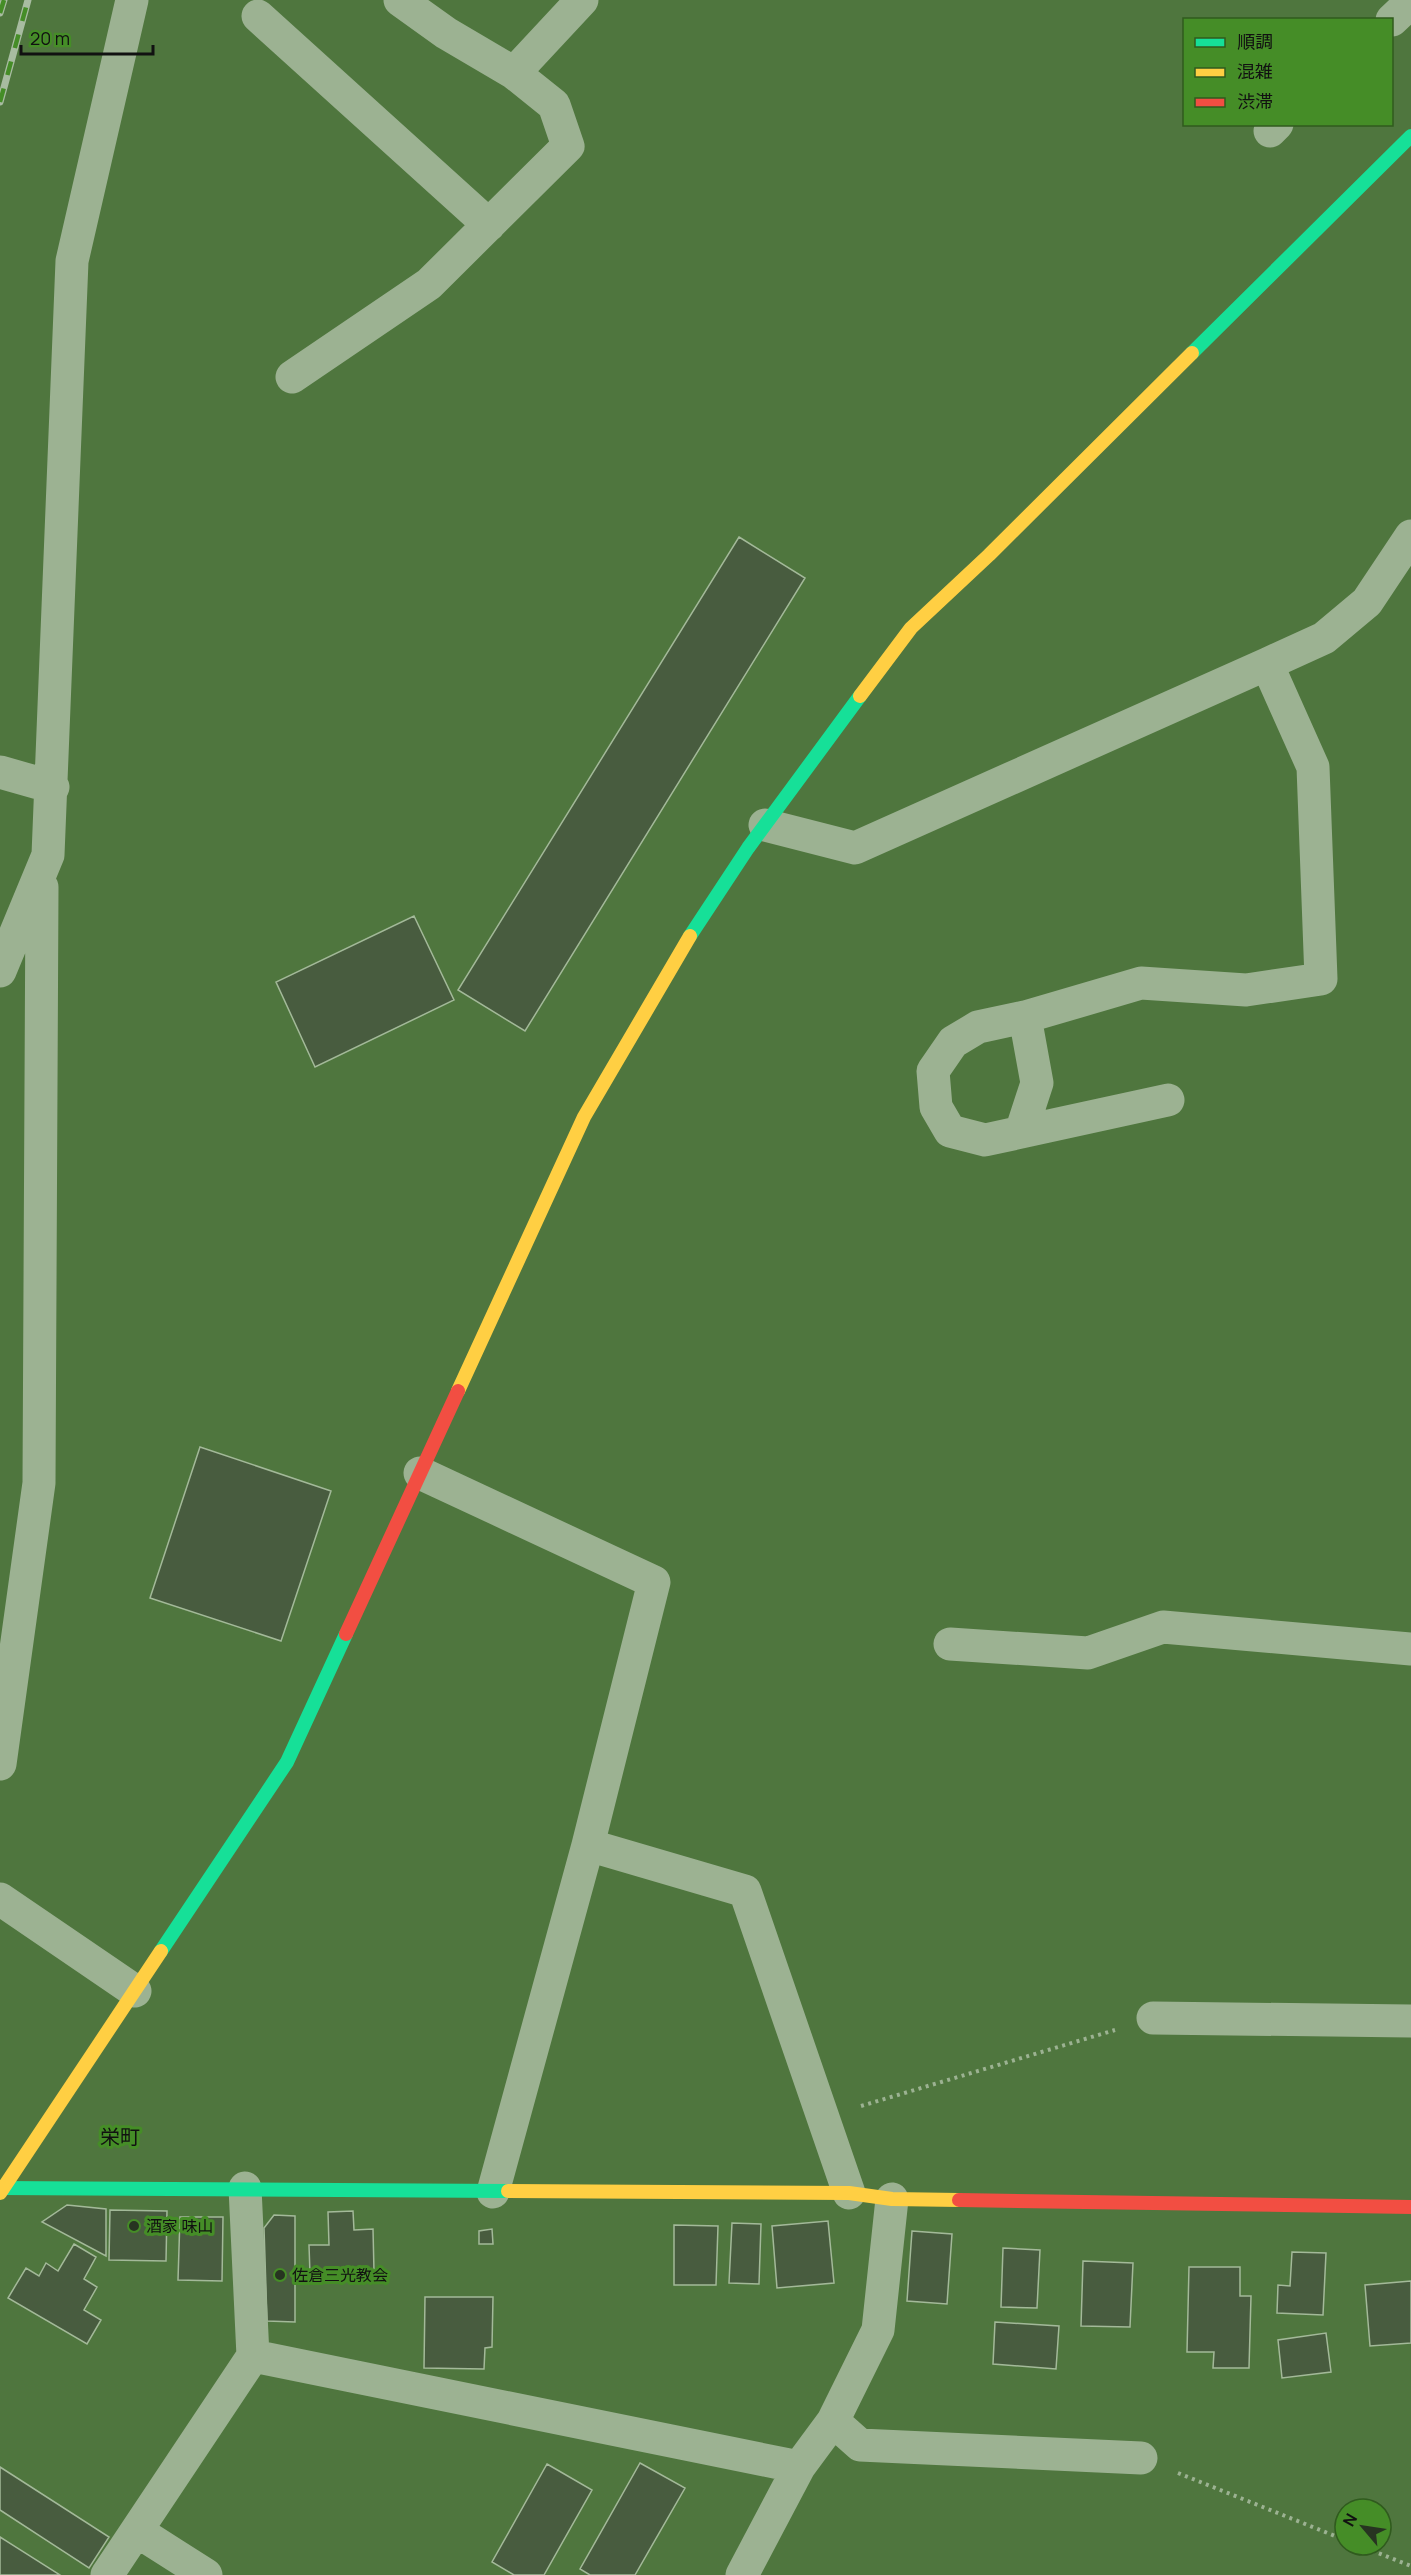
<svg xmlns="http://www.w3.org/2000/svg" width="1411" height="2575" font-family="Manrope,'Noto Sans JP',sans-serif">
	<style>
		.building { fill: #485c3f; stroke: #a3b999; stroke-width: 1.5 }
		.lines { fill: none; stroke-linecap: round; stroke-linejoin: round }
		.path { stroke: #9cb292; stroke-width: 4; stroke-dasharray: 3 4.5; stroke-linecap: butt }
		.street { stroke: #9cb292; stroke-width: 33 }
		.fast { stroke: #16e098; stroke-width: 14 }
		.slow { stroke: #ffcf43; stroke-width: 14 }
		.jam { stroke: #f24e42; stroke-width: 14 }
		.rail-casing { stroke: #a8bca1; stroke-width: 7 }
		.rail { stroke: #458d27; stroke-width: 4.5; stroke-dasharray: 14; stroke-linecap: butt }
		.poi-dot { fill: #273421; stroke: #458d27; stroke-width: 2 }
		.labels { text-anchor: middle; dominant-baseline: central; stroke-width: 6; stroke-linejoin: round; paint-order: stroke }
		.poi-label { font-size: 16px; fill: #111; stroke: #458d27; text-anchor: start }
		.quarter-label { font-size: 20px; fill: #111; stroke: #458d27 }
	</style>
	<rect width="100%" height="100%" fill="#4f763e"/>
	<path class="building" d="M739 537 805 578 525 1031 458 990Z
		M414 916 454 1000 315 1067 276 982Z
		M200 1447 331 1491 281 1641 150 1598Z
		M67 2205 106 2209V2256L42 2222Z
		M110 2210 167 2211 166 2261 109 2260Z
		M353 2211 354 2230 373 2229 374 2272 310 2274 309 2245H329L328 2212Z
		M274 2215 295 2216V2322L267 2321 264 2228Z
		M180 2217H223L222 2281 178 2280Z
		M828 2221 834 2283 777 2288 772 2226Z
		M732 2223 761 2224 759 2284 729 2283Z
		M674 2225 718 2226 716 2285H674Z
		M492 2229 493 2244H479V2231Z
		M912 2231 952 2234 947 2304 907 2301Z
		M74 2244 96 2257 84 2279 97 2287 84 2310 101 2320 87 2344 8 2298 26 2268 39 2276 46 2263 58 2271Z
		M1003 2248 1040 2250 1037 2308 1001 2307Z
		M1292 2252 1326 2253 1323 2315 1277 2313 1278 2285 1290 2286Z
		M1083 2261 1133 2263 1130 2327 1081 2326Z
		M1189 2267H1240V2296H1251L1249 2368H1213L1214 2352H1187Z
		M1411 2281V2343L1370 2346 1365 2285Z
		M425 2297H493L492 2347 485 2348 484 2369 424 2368Z
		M995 2322 1059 2326 1056 2369 993 2364Z
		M1326 2333 1331 2372 1282 2378 1278 2340Z
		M640 2463 685 2488 635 2575H590L580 2569Z
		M547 2464 592 2490 544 2575H514L492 2562Z
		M0 2467 109 2537 89 2568 0 2510Z
		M0 2537 60 2575H0Z"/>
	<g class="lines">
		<path class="path" d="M861 2106 1115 2030
			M1178 2473 1345 2540
			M1358 2545 1411 2566"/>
		<path class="street" d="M258 16 489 225
			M1392 20 1411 2
			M514 73 582 0
			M1270 131 1277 124
			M292 377 429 284 568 146 554 105 514 73 446 33 400 0
			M0 772 53 787
			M765 825 855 848 1267 664 1324 638 1367 602 1411 536
			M0 971 48 855 72 261 132 0
			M1168 1100 985 1140 950 1131 936 1107 933 1071 953 1042 978 1027 1025 1017 1141 983 1246 990 1321 979 1313 767 1267 664
			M1021 1132 1037 1083 1025 1017
			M420 1473 654 1582 588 1845 493 2192
			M950 1644 1088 1653 1163 1627 1411 1649
			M0 1764 39 1483 42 887
			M588 1845 745 1891 849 2193
			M0 1899 135 1991
			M1153 2018 1411 2021
			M245 2188 253 2356
			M833 2421 860 2445 1141 2458
			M137 2531 206 2575
			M107 2575 253 2356 799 2467
			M742 2575 799 2467 833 2421 878 2330 892 2199"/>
		<path class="fast" d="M1192 353 1411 136
			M690 936 748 848 860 696
			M161 1951 287 1762 346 1634
			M0 2188 508 2191"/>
		<path class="slow" d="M860 696 911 628 989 555 1192 353
			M458 1391 584 1117 690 936
			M508 2191 849 2193 892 2199 959 2200
			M0 2193 161 1951"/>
		<path class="jam" d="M346 1634 458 1391
			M959 2200 1411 2207"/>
		<g class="rail-casing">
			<path id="rail" d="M0 13 4 0
				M0 102 28 0"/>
		</g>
		<use href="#rail" class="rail"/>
	</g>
	<g class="poi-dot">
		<circle cx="134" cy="2226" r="6"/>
		<circle cx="280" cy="2275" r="6"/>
	</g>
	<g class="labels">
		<g class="poi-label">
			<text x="146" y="2226">酒家 味山</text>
			<text x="292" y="2275">佐倉三光教会</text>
		</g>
		<g class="quarter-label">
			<text x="120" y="2136">栄町</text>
		</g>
	</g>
	<rect x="1183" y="18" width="210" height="108" fill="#458d27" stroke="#305b1e" stroke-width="1.5"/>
	<rect x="1195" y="38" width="30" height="9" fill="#16e098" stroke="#305b1e" stroke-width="1.5"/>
	<text x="1237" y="48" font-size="18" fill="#111111">順調</text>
	<rect x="1195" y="68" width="30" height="9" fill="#ffcf43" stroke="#305b1e" stroke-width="1.5"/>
	<text x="1237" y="78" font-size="18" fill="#111111">混雑</text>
	<rect x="1195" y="98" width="30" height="9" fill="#f24e42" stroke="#305b1e" stroke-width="1.5"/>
	<text x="1237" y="108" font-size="18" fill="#111111">渋滞</text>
	<g transform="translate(1363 2527) rotate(299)"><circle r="28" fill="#458d27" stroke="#305b1e" stroke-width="1.5"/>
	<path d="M0-4.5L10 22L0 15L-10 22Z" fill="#273421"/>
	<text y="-9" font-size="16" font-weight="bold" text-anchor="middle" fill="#111111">N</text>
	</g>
	<path d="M21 45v9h132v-9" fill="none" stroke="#111111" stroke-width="3"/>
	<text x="30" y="45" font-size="18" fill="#111111" stroke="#458d27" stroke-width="4.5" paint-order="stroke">20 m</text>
</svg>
